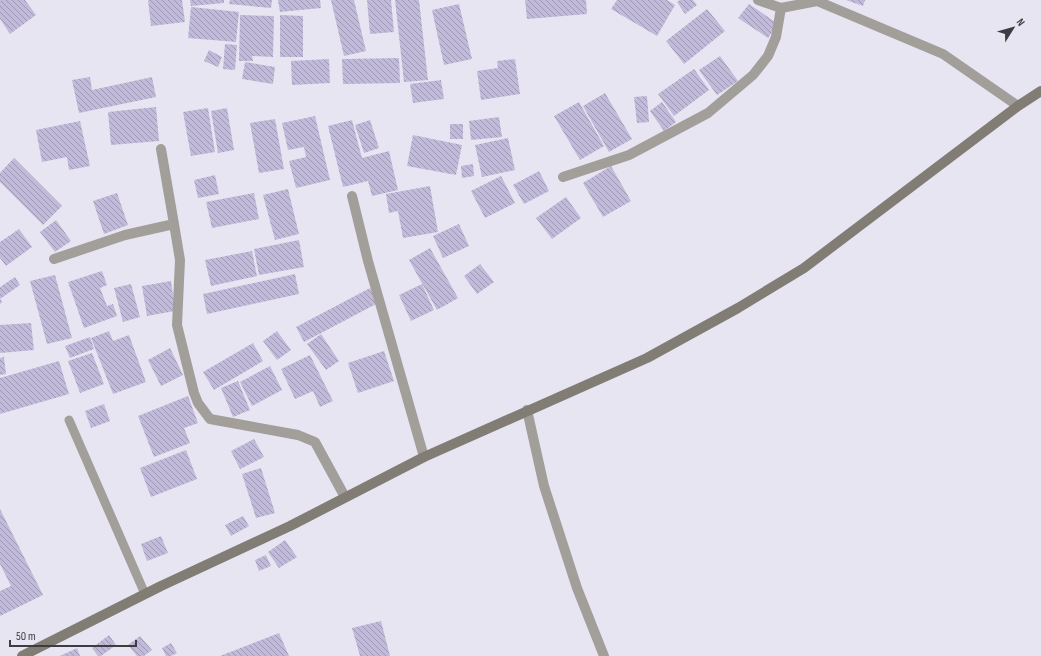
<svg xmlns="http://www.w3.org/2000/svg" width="1041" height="656" font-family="'Sofia Sans Condensed',sans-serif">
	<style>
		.building { fill: url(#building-back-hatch) }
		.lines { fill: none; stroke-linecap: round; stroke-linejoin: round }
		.lane { stroke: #a29f9a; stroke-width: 9 }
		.street { stroke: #a29f9a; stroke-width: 10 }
		.secondary { stroke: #817c74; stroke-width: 10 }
	</style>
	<defs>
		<pattern id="building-back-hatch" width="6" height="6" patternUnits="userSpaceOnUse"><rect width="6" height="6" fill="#c1bada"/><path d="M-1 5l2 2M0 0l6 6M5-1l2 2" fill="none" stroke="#9e98b2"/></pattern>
	</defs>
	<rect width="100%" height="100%" fill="#e8e5f3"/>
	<path class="building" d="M1 0H25L36 15 10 34 0 19V1Z
		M148 0H182L185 22 151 26Z
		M190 0H224V3L191 6Z
		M230 0H272L271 8 229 4Z
		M278 0H320L321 8 280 12Z
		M331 0H354L366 51 344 56Z
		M367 0H391L394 32 370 34Z
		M395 0H419L428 80 404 82Z
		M525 0H586L587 14 527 19Z
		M617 0H667L675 5 657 36 611 9Z
		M680 0H693L697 5 685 14 677 2Z
		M846 0H865L863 6Z
		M459 4 472 59 444 65 432 10Z
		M749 4 778 24 768 38 738 18Z
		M191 7 239 12 236 42 188 38Z
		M707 9 725 31 684 64 666 41Z
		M240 15 274 16 273 57 252 56 253 61H239Z
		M280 15 303 16V57H280Z
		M225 44 237 45 235 70 223 69Z
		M209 50 222 57 218 67 204 61Z
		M720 56 738 81 717 95 699 70Z
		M399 58 400 83 343 84 342 59Z
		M329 59 330 83 292 85 291 61Z
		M515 59 520 94 481 100 477 71 498 68 497 61Z
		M245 62 275 67 273 84 242 79Z
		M694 69 709 90 674 116 658 94Z
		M90 77 92 90 152 77 156 97 79 113 72 80Z
		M441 80 444 99 413 103 410 84Z
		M605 93 632 139 609 152 583 106Z
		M647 96 649 122 637 123 634 97Z
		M579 102 604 146 580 160 554 116Z
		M662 102 676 122 664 131 650 111Z
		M156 107 159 141 111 145 108 112Z
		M208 108 215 152 191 156 183 112Z
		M227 108 234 150 218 153 211 111Z
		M315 116 330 180 296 188 289 161 306 157 304 147 288 150 282 123Z
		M499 117 502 137 471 140 469 121Z
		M275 119 284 169 259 173 250 123Z
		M352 120 368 181 343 187 328 126Z
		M370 120 379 148 364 153 355 125Z
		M80 121 90 166 69 170 67 157 42 162 36 130Z
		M450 124H463V139H450Z
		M413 135 462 145 456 175 407 166Z
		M508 138 515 170 482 177 475 145Z
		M389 151 398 190 372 196 362 158Z
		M14 158 62 206 43 225 0 182V173Z
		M473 164 474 176 462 178 461 166Z
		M611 166 631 201 603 217 583 183Z
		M539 171 549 191 524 204 513 185Z
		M215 175 219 194 198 198 194 180Z
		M501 176 515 203 485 218 471 191Z
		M430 186 438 232 403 238 398 211 389 213 386 194Z
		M288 189 299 234 275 240 263 195Z
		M117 193 128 225 104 234 93 201Z
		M254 193 259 219 212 228 206 202Z
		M566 197 581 218 552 239 536 218Z
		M56 220 71 241 55 252 40 232Z
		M459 224 469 246 443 258 433 236Z
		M19 229 32 247 6 266 0 258V242Z
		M299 240 304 267 259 275 254 249Z
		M430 248 458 298 437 310 409 260Z
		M252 251 257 276 211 286 205 260Z
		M480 264 494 282 477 294 464 276Z
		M102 271 107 285 100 288 107 306 113 304 117 316 84 328 68 282Z
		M295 274 299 294 207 314 203 294Z
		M55 275 72 338 47 344 30 281Z
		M15 277 20 285 0 299 2 302 0 304V287Z
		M171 281 175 311 147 316 142 286Z
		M131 284 140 317 123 322 114 288Z
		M422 284 434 310 411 321 399 295Z
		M370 288 378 303 304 342 296 327Z
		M31 323 34 350 0 353V325Z
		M109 331 113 341 129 335 146 382 113 394 91 338Z
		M277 331 291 350 277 360 263 341Z
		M321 334 339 361 326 370 307 344Z
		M90 337 94 349 70 358 65 346Z
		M253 343 263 361 214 390 203 372Z
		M170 348 183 375 161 386 148 360Z
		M384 351 394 381 358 393 348 363Z
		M92 353 104 384 80 393 68 361Z
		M310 355 333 401 320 407 313 391 295 399 281 369Z
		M4 357 6 374 0 375V358Z
		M59 361 69 394 0 414V378Z
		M270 366 282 390 252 406 240 382Z
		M238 381 250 410 233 417 221 388Z
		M188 396 198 423 184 428 190 443 154 457 138 416Z
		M104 404 110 421 91 428 85 411Z
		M254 439 264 457 240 469 231 451Z
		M186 450 197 479 151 497 140 468Z
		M261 468 275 513 256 518 242 474Z
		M0 509 43 595 0 616V591L11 586 0 564Z
		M243 516 249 526 231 536 225 525Z
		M161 536 168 553 147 561 141 544Z
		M285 540 297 557 279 568 268 552Z
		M266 555 271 566 259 571 255 560Z
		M381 621 390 656H360L352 628Z
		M279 633 289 656H220Z
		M109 635 116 645 101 656H98L92 648Z
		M140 636 152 650 144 656H137L128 645Z
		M171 643 177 653 171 656H166L162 648Z
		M77 648 80 656H60Z"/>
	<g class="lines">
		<path class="lane" d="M69 420 145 594"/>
		<path class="street" d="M758 0 781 8 817 1 943 54 1018 106
			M161 149 174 224
			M563 177 629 155 708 113 753 75 768 56 776 37 781 8
			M352 196 368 261 424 457
			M54 259 125 235 174 224 180 260 177 325 194 393 198 403 210 419 298 435 315 442 345 497
			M527 410 544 486 577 588 604 656"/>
		<path class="secondary" d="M22 656 161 586 290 526 424 457 647 358 738 308 804 268 1018 106 1041 91"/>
	</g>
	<g transform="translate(1013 28) rotate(53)" stroke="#e8e5f3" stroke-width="3" paint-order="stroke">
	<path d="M0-3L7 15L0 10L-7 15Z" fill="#3d3c41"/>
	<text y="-6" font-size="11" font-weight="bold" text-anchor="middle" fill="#3d3c41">N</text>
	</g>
	<path d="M10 640v6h126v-6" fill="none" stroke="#3d3c41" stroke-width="2"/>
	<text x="16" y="640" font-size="12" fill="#3d3c41" stroke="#e8e5f3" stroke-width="3" paint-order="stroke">50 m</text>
</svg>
